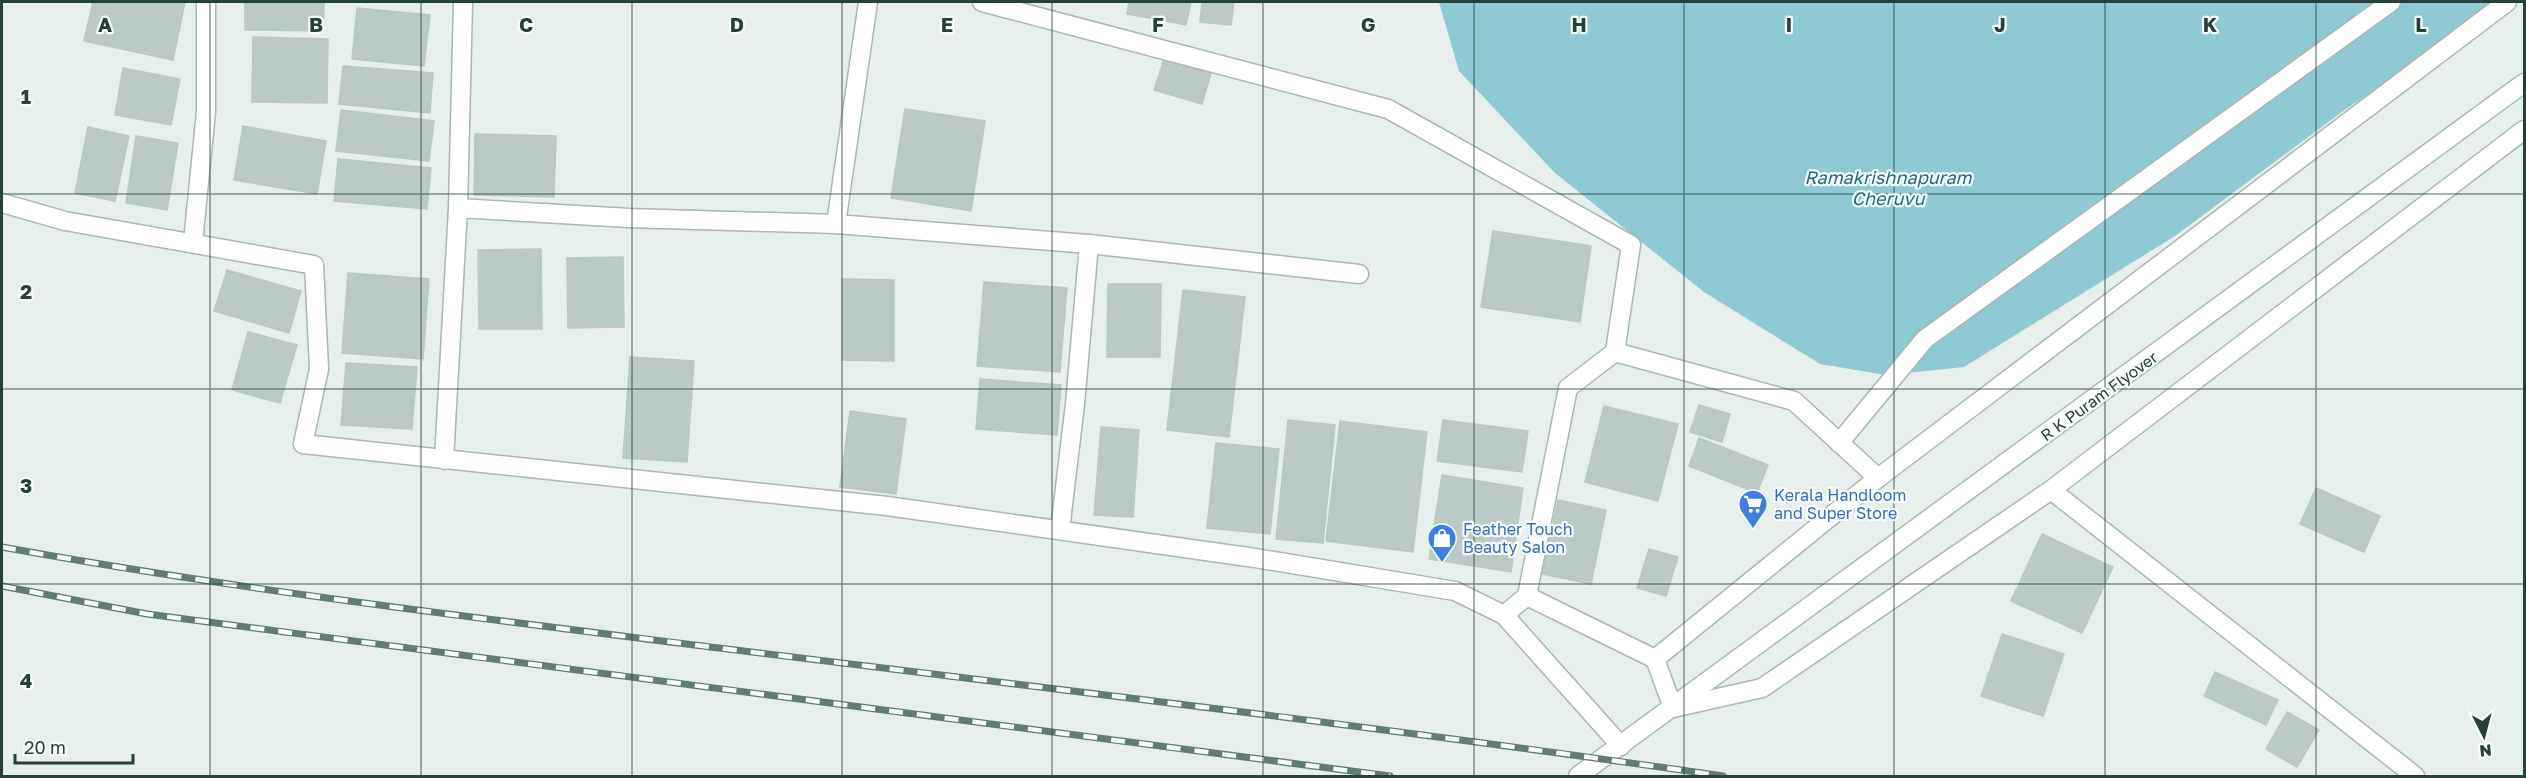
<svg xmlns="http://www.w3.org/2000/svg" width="2526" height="778" font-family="'Golos Text',sans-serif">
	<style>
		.water { fill: #8ec9d4 }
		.building { fill: #bbcac4; stroke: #b8c9c2; stroke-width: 1.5 }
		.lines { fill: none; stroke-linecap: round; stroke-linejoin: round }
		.minor-casing { stroke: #a8b8b2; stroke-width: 21 }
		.tertiary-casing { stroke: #a8b8b2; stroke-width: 21 }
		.secondary-casing { stroke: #a4bbb3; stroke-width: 21 }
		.minor { stroke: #fff; stroke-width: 18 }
		.tertiary { stroke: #fff; stroke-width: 18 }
		.secondary { stroke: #fff; stroke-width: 18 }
		.rail-casing { stroke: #5f7d75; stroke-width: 7 }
		.rail { stroke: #f7fbf9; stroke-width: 4.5; stroke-dasharray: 14; stroke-linecap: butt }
		.grid { fill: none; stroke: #24423a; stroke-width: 1.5; stroke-opacity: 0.55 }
		.labels { text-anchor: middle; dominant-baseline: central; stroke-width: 4.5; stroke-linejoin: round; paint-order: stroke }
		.street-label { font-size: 16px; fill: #24423a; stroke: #f7fbf9 }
		.shop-label { font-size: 16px; fill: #366cbe; stroke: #f7fbf9; text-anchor: start }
		.water-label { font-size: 18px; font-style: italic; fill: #1c6f80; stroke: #f7fbf9 }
		.grid-label { font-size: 20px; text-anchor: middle; font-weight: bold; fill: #24423a; stroke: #f7fbf9; stroke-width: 4.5; stroke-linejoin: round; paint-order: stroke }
	</style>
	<rect width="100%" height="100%" fill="#e6efeb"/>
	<path class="water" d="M1439 2H2506L2346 109 2175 236 1964 367 1886 375 1820 364 1704 292 1555 173 1459 71Z"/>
	<path class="building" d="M93 2H185L173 60 84 41Z
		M245 2H324L323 31 245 30Z
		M1129 2H1191L1186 25 1127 14Z
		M1202 2H1234L1231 25 1200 22Z
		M357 8 430 15 424 66 352 59Z
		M253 37 328 39 327 103 252 102Z
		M1164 59 1211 73 1202 104 1154 90Z
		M343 66 433 73 430 113 339 104Z
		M123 68 180 79 171 125 115 115Z
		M905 109 985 121 971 211 891 198Z
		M341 110 434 121 429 161 336 151Z
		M243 126 326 141 317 194 234 180Z
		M88 127 129 136 115 201 75 193Z
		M475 134 556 136 554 197 474 195Z
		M136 136 178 143 167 210 126 203Z
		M338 159 431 168 427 209 334 201Z
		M1493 231 1591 246 1580 322 1481 307Z
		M541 249 542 329H479L478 250Z
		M623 257 624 327 568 328 567 258Z
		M227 270 301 291 289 333 214 311Z
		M348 273 429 279 423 359 342 353Z
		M842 279 894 280V361L842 360Z
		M984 282 1067 288 1060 372 977 366Z
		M1108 284H1161L1160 357H1107Z
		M1183 290 1245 297 1229 437 1167 430Z
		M248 332 297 345 280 403 232 390Z
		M630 357 694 361 687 462 623 458Z
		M346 363 417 367 412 429 341 425Z
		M980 379 1061 385 1057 435 976 429Z
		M1699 405 1730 414 1722 442 1690 432Z
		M1604 406 1678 424 1658 501 1585 482Z
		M850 411 906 419 896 494 840 487Z
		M1288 420 1335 425 1323 543 1276 539Z
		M1443 420 1528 431 1522 472 1437 461Z
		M1340 421 1427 432 1413 552 1326 541Z
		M1101 427 1139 430 1133 517 1094 515Z
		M1699 438 1768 465 1757 493 1689 466Z
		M1216 443 1279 449 1270 534 1207 528Z
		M1442 475 1523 488 1511 572 1429 559Z
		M2316 488 2380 516 2364 552 2300 524Z
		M1558 500 1606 510 1591 584 1542 574Z
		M2042 534 2113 567 2082 633 2011 601Z
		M1649 549 1678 557 1666 596 1637 588Z
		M2002 634 2064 654 2043 716 1981 696Z
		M2215 672 2278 700 2266 725 2204 696Z
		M2287 712 2319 730 2297 767 2266 749Z"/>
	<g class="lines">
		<g class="minor-casing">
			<path id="minor" d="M982 2 1388 109 1631 245 1615 352 1568 388 1527 596
				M2 203 65 221 314 265 319 369 303 444 887 506 1255 558 1455 591 1504 615 1621 746
				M458 208 629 218 836 224 1089 244 1359 274
				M836 224 868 2
				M193 242 206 112V2
				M1615 352 1794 401 1878 478
				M1839 443 1925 339 2391 2
				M444 460 458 208 463 2
				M2051 490 2415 776
				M1060 530 1075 404 1089 244
				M1504 615 1527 596 1655 659
				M1673 708 1762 688 2051 490 2524 130"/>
		</g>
		<g class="tertiary-casing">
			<path id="tertiary" d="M1673 708 1655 659 1878 478 2507 2"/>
		</g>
		<g class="secondary-casing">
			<path id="secondary" d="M1578 776 2524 83"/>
		</g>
		<use href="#minor" class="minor"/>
		<use href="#tertiary" class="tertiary"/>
		<use href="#secondary" class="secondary"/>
		<g class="rail-casing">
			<path id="rail" d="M2 547C239 590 479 618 719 648 1054 689 1389 728 1723 776
				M2 586 147 614 1390 776"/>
		</g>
		<use href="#rail" class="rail"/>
	</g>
	<path class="grid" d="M210 2V776M421 2V776M632 2V776M842 2V776M1052 2V776M1263 2V776M1474 2V776M1684 2V776M1894 2V776M2105 2V776M2316 2V776M2 194H2524M2 389H2524M2 584H2524"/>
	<defs>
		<g id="supermarket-pin" transform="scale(1.5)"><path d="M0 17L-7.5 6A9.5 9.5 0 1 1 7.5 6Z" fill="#3f7fe0" stroke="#f7fbf9"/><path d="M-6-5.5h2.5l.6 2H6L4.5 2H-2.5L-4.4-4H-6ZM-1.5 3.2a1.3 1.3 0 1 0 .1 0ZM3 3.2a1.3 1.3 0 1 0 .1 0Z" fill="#fff"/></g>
		<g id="shop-pin" transform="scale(1.5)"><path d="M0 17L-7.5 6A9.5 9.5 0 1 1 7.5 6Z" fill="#3f7fe0" stroke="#f7fbf9"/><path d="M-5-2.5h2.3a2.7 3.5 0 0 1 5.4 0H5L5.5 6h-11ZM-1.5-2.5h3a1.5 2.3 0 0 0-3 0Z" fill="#fff"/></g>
	</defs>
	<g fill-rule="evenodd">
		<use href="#supermarket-pin" x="1753" y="504"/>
		<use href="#shop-pin" x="1442" y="538"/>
	</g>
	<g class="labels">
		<g class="street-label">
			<text transform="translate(2099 396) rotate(-36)">R K Puram Flyover</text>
		</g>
		<g class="shop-label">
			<text x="1774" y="495">Kerala Handloom<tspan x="1774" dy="18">and Super Store</tspan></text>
			<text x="1463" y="529">Feather Touch<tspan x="1463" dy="18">Beauty Salon</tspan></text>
		</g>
		<g class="water-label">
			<text x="1888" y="177">Ramakrishnapuram<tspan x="1888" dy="21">Cheruvu</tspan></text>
		</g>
	</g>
	<g class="grid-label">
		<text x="105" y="32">A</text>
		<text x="316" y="32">B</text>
		<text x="526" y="32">C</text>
		<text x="737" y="32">D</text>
		<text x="947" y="32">E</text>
		<text x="1158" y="32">F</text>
		<text x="1368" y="32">G</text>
		<text x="1579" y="32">H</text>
		<text x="1789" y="32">I</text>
		<text x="2000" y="32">J</text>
		<text x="2210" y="32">K</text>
		<text x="2421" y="32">L</text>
		<text x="26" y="104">1</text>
		<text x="26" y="299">2</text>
		<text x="26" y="493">3</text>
		<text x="26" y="688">4</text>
	</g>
	<rect width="2526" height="778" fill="none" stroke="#24423a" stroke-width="6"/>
	<g transform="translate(2484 736) rotate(174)" stroke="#f7fbf9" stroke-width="4.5" paint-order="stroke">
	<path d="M0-4.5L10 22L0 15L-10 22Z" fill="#24423a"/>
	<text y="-9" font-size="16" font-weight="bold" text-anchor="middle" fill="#24423a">N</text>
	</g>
	<path d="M15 754v9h118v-9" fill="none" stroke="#24423a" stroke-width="3"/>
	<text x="24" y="754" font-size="18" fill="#24423a" stroke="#f7fbf9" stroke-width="4.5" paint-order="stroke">20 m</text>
</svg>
